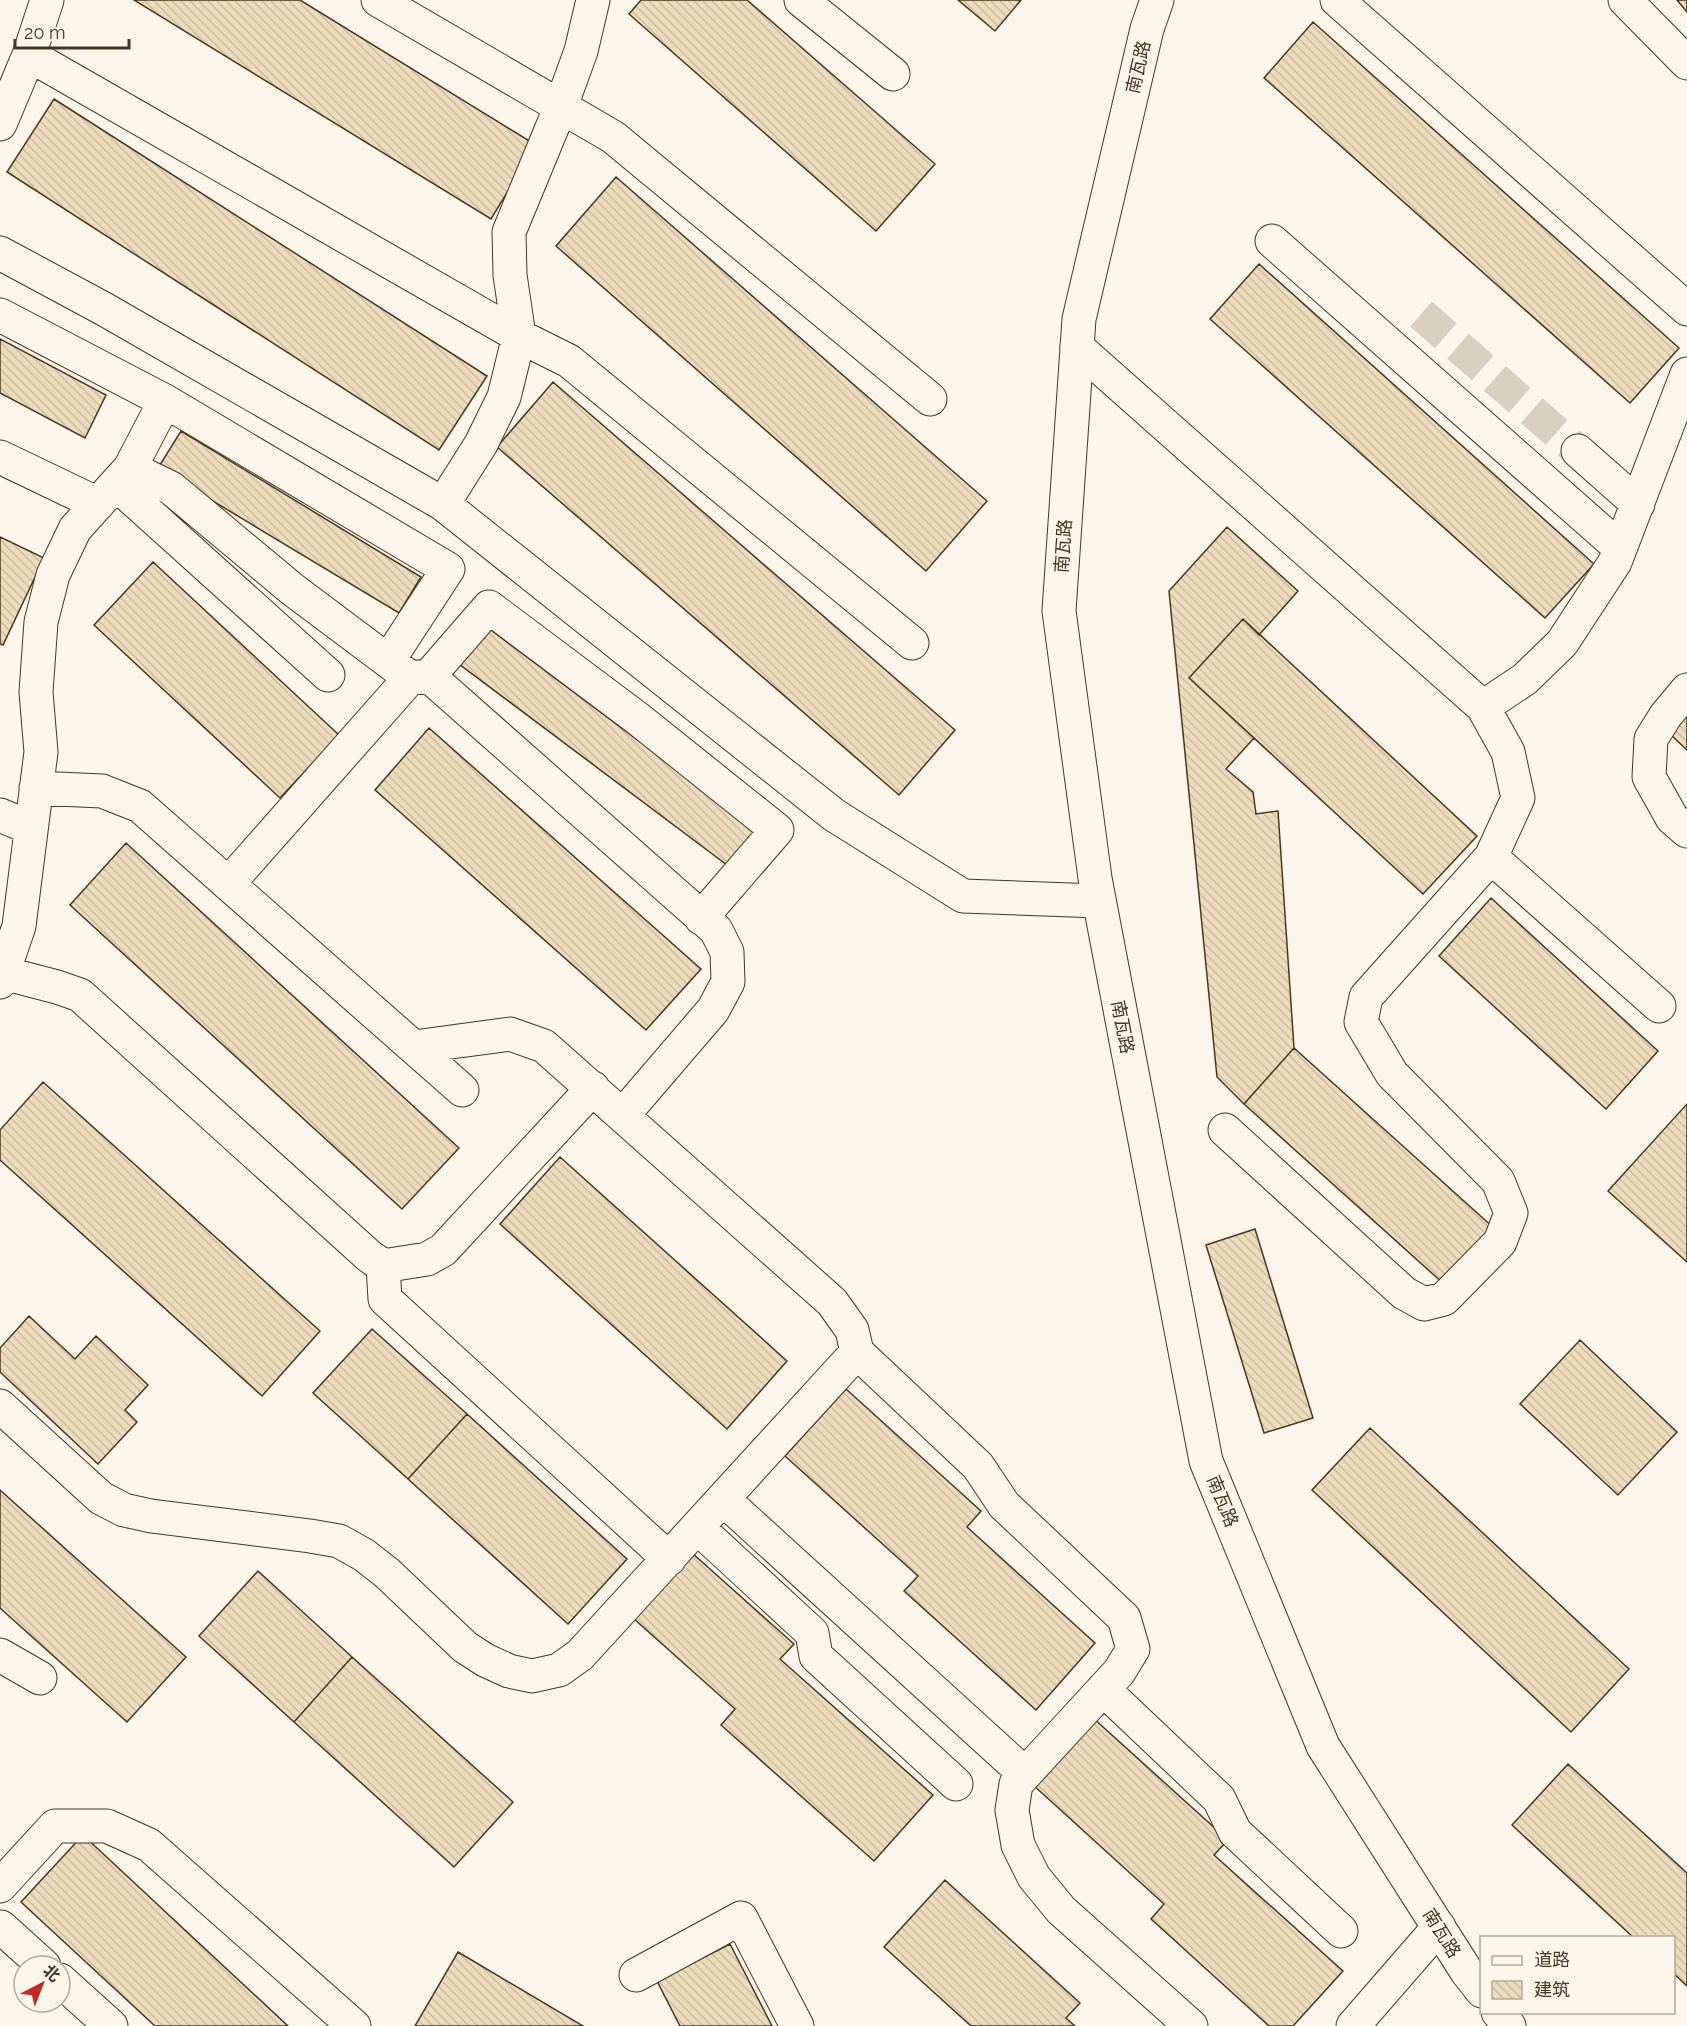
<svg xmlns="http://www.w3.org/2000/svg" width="1687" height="2026" font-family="Raleway,'Noto Sans SC',sans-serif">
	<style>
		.building { fill: url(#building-back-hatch); stroke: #4a3520; stroke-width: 1.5 }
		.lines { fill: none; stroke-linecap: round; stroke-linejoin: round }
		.street-tunnel { stroke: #d8cfc1; stroke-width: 33; stroke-dasharray: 33 16; stroke-linecap: butt }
		.street-casing { stroke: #4a3520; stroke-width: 35 }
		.secondary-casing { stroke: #4a3520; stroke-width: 35 }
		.street { stroke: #fbf6e9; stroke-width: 33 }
		.secondary { stroke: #fbf6e9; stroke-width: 33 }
		.labels { text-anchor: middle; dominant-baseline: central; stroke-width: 4.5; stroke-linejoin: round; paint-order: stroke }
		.street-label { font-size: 18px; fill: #4a3520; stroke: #fbf6e9 }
	</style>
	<defs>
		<pattern id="building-back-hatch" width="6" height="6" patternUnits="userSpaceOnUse" patternTransform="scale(1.5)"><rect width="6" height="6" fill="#ecdcbc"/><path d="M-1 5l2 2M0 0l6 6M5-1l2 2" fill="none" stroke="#ccbda1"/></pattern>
	</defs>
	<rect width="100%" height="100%" fill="#fbf6e9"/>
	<path class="building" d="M134 0H300L536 145 491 219Z
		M641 0H747L935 164 876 231 629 14Z
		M958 0H1021L995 31Z
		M1677 0H1687V12Z
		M1313 22 1679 348 1630 403 1264 78Z
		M54 99 487 376 439 450 7 172Z
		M616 177 987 501 926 571 556 246Z
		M1259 264 1594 564 1545 618 1210 319Z
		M0 339 106 395 85 438 0 393Z
		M553 382 955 730 899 795 497 447Z
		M181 431 421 577 399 613 158 468Z
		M1227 527 1298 591 1259 635 1243 619 1189 678 1254 738 1226 769 1253 792 1256 814 1278 811 1294 1048 1244 1104 1217 1077 1169 591Z
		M0 537 44 558 3 645 0 644Z
		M153 562 339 735 280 798 94 625Z
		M1243 619 1477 836 1423 894 1189 678Z
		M487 627 759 831 731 868 459 664Z
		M1687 716V750L1670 734Z
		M429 728 701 969 646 1030 375 790Z
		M126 843 459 1148 402 1209 70 905Z
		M1491 898 1658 1051 1606 1109 1439 956Z
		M1294 1048 1495 1229 1445 1285 1244 1104Z
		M43 1082 320 1331 262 1396 0 1160V1130Z
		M1687 1104V1262L1608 1191Z
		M560 1157 787 1361 727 1429 500 1224Z
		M1255 1229 1313 1418 1264 1433 1206 1245Z
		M29 1316 75 1359 96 1336 148 1385 125 1410 137 1422 98 1464 0 1372V1348Z
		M372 1329 467 1414 408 1479 313 1393Z
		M1580 1340 1677 1432 1618 1495 1520 1404Z
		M846 1389 981 1511 967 1527 1095 1643 1036 1710 904 1591 918 1576 785 1456Z
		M467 1414 627 1559 568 1624 408 1479Z
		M1370 1428 1629 1669 1571 1732 1312 1490Z
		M0 1490 186 1657 127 1722 0 1608Z
		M692 1553 794 1644 780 1659 933 1795 874 1861 721 1725 735 1709 633 1618Z
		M258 1571 352 1657 294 1722 199 1636Z
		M352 1657 513 1802 454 1867 294 1722Z
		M1092 1717 1228 1840 1214 1855 1343 1971 1293 2026H1269L1151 1919 1164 1904 1032 1784Z
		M1568 1764 1687 1873V1986L1674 1974V1938H1634L1512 1825Z
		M83 1835 288 2026H155L21 1902Z
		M945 1880 1080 2003 1066 2018 1075 2026H971L884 1947Z
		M730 1944 772 2026H680L657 1981Z
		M458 1952 583 2026H415Z"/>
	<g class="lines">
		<path class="street-tunnel" d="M1421 314 1578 451"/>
		<g class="street-casing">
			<path id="street" d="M378 0 613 137 930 399
				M801 0 893 74
				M1337 0 1687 309
				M1625 0 1687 63
				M29 55 519 336 569 361 912 643
				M0 124 29 55 47 0
				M1272 241 1620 548
				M0 253 104 309 443 504 834 815 963 896 1099 901
				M0 315 165 401 448 569 388 661
				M1077 347 1483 707 1525 679 1562 643 1615 562 1687 374
				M1578 451 1638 504
				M0 457 98 504
				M130 468 171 488 292 589 404 673
				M116 484 328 675
				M443 504 481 444 504 397 519 336 510 275 509 232 561 106 581 51 593 0
				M429 676 716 930 727 952 728 982 713 1010 623 1115
				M1687 690 1666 715 1651 739 1649 777 1672 818 1687 831
				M36 788 102 791 140 806 462 1090
				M0 815 31 828
				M1491 857 1659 1006
				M228 884 410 678 429 676 489 607 637 718 777 830 701 918
				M3 973 57 987 80 995 369 1256 383 1266 427 1259 443 1250 593 1088
				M0 982 19 926 41 752 36 692 41 622 53 575 75 529 130 468 165 401
				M414 1047 510 1034 544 1046 832 1302 852 1330 857 1352 978 1466 1004 1505 1124 1618 1133 1649 1119 1672 1016 1784 1012 1810 1018 1845 1034 1877 1061 1910 1191 2026
				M1225 1130 1404 1293 1424 1304 1444 1299 1500 1242 1511 1213 1498 1181 1392 1074 1361 1022 1366 997 1491 857 1518 798 1508 752 1483 707
				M383 1266 385 1299 669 1559
				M0 1406 101 1498 124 1510 151 1516 310 1536 339 1541 364 1555 387 1573 465 1647 485 1660 509 1671 532 1676 559 1670 580 1655 857 1352
				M723 1499 1025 1774
				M697 1527 812 1633 816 1656 956 1784
				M0 1655 40 1678
				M1103 1689 1219 1799 1235 1832 1341 1931
				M0 1886 55 1826H107L149 1845 354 2026
				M1 1927 44 1966
				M636 1975 741 1918 797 2026
				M60 1980 111 2026
				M1353 2026 1439 1927"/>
		</g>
		<g class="secondary-casing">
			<path id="secondary" d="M1157 0 1147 29 1079 319 1059 611 1095 878 1206 1461 1323 1746 1467 1972 1482 1991
				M1498 2012 1509 2026"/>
		</g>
		<use href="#street" class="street"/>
		<use href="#secondary" class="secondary"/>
	</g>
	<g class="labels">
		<g class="street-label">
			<text transform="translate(1138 67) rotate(-77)">南瓦路</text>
			<text transform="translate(1063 546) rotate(-86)">南瓦路</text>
			<text transform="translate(1123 1027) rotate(79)">南瓦路</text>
			<text transform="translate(1223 1501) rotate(68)">南瓦路</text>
			<text transform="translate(1442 1933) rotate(58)">南瓦路</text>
		</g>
	</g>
	<rect x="1480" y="1936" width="195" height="78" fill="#fbf6e9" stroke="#b4a999" stroke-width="1.5"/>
	<rect x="1492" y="1956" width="30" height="9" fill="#fbf6e9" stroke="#b4a999" stroke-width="1.5"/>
	<text x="1534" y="1966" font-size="18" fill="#4a3520">道路</text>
	<rect x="1492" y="1981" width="30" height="18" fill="url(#building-back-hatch)" stroke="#b4a999" stroke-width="1.5"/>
	<text x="1534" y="1996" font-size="18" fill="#4a3520">建筑</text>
	<g transform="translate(42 1984) rotate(42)"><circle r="28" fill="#fbf6e9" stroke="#b4a999" stroke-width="1.5"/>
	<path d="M0-4.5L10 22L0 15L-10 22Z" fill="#c62828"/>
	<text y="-9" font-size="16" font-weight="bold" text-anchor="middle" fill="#4a3520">北</text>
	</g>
	<path d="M15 39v9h114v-9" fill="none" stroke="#4a3520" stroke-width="3"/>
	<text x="24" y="39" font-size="18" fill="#4a3520" stroke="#fbf6e9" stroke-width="4.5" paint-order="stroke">20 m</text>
</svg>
